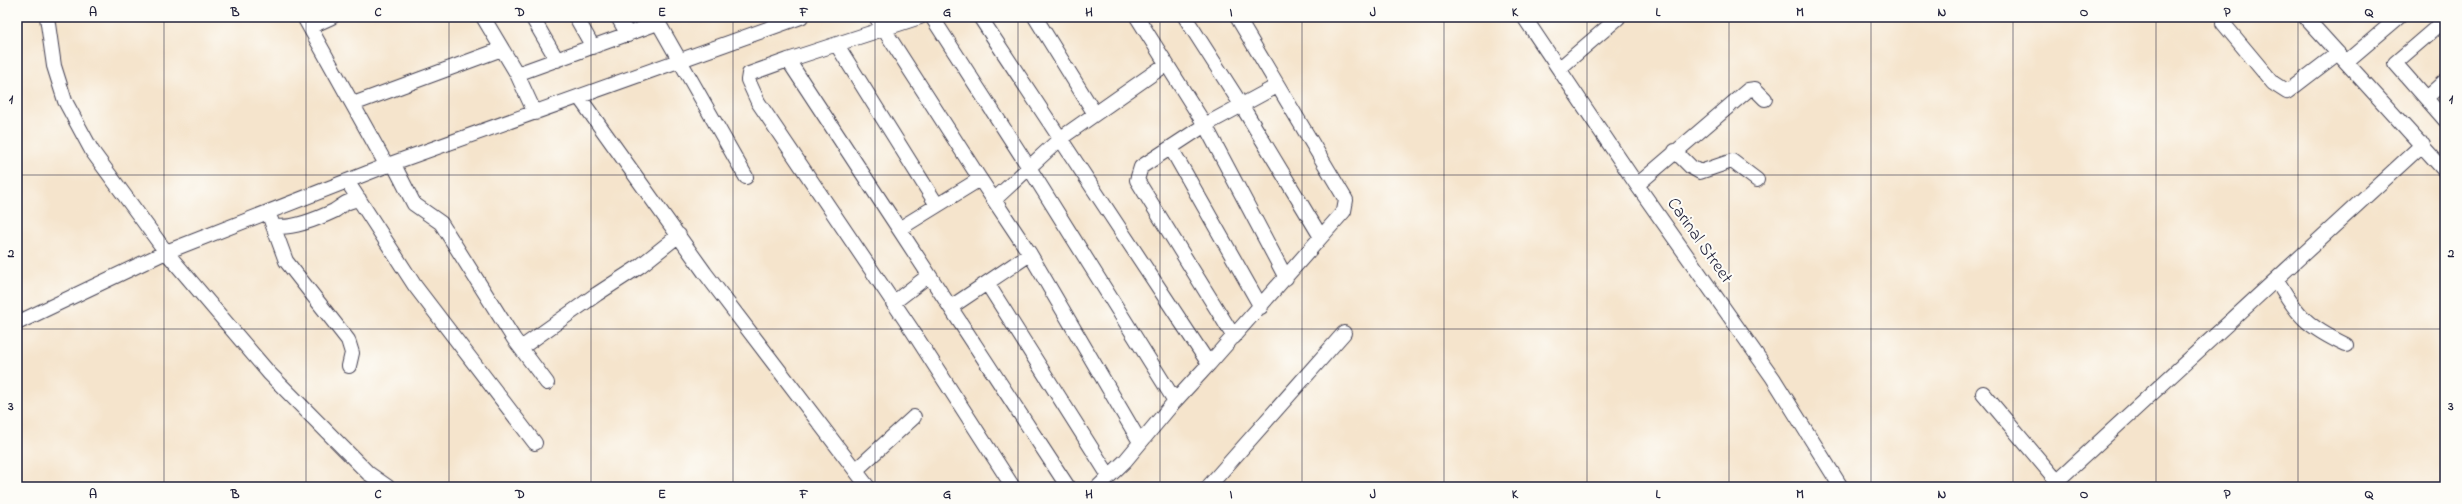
<svg xmlns="http://www.w3.org/2000/svg" width="2462" height="504" font-family="'Indie Flower',sans-serif">
	<style>
		.lines { fill: none; stroke-linecap: round; stroke-linejoin: round }
		.minor-casing { stroke: #423f51; stroke-width: 16 }
		.minor { stroke: #fff; stroke-width: 14 }
		.grid { fill: none; stroke: #22223b; stroke-width: 1; stroke-opacity: 0.55 }
		.labels { text-anchor: middle; dominant-baseline: central; stroke-width: 4; stroke-linejoin: round; paint-order: stroke }
		.street-label { font-size: 18px; fill: #22223b; stroke: #fdfcf7 }
		.neatline { fill: none; stroke: #22223b; stroke-width: 1.5 }
		.grid-label { font-size: 13px; text-anchor: middle; font-weight: bold; fill: #22223b }
	</style>
	<rect width="100%" height="100%" fill="#fdfcf7"/>
	<filter id="ink" filterUnits="userSpaceOnUse"><feTurbulence type="fractalNoise" baseFrequency=".025" numOctaves="2"/><feDisplacementMap in="SourceGraphic" scale="8" xChannelSelector="R" yChannelSelector="G"/><feConvolveMatrix kernelMatrix="1 2 1 2 8 2 1 2 1" color-interpolation-filters="sRGB"/></filter>
	<filter id="wash" filterUnits="userSpaceOnUse"><feTurbulence type="fractalNoise" baseFrequency=".012" numOctaves="4" result="noise"/><feDisplacementMap in="SourceGraphic" scale="16" xChannelSelector="R" yChannelSelector="G"/><feGaussianBlur stdDeviation="0.9" result="paint"/><feColorMatrix in="noise" values="0 0 0 0 0 0 0 0 0 0 0 0 0 0 0 0 0 1.4 0 .05"/><feComposite in="paint" operator="in"/></filter>
	<g filter="url(#wash)">
		<rect width="100%" height="100%" fill="#f5e4cc"/>
	</g>
	<g filter="url(#ink)">
		<g class="lines">
			<g class="minor-casing">
				<path id="minor" d="M47 17 54 66 65 101 92 151 166 252 269 373 368 473 388 487
					M304 17 387 166
					M483 17 517 74 535 113
					M532 17 557 60
					M576 17 593 47
					M618 17 628 35
					M655 17 746 177
					M876 17 980 179 899 229 788 60 749 74 748 80 758 102 912 330 1013 487
					M932 17 1030 169 1175 401 1209 364 980 17
					M1035 17 1095 114
					M1137 17 1205 125 1277 86
					M1185 17 1242 106 1321 237 1209 364
					M1237 17 1346 200 1344 211 1321 237
					M1524 17 1637 185 1773 378 1841 487
					M2305 17 2445 171
					M2445 20 2395 63 2445 120
					M2223 23 2273 83 2287 92 2338 53
					M310 27 332 17
					M837 45 937 205
					M788 60 920 17
					M2346 62 2399 17
					M1560 68 1618 18
					M517 74 658 23
					M579 97 705 273 868 487
					M2426 98 2445 81
					M353 104 502 49
					M1171 148 1261 307
					M1675 151 1691 167 1700 172 1732 161 1757 180
					M393 163 414 204 441 223 514 339 547 383
					M980 179 1030 254 1140 442
					M347 181 415 286 535 443
					M1637 185 1748 90 1755 89 1765 99
					M994 200 1061 138 1165 65
					M268 212 286 261 348 340 352 353 349 366
					M273 226C291 230 317 219 334 211 343 205 347 201 359 199
					M899 229 1068 487
					M2277 280C2298 317 2308 327 2346 345
					M987 283 1109 476
					M893 303 928 276
					M951 307 1030 254
					M17 323 166 252 393 163 801 17
					M1234 337 1137 180 1141 167 1205 125 1286 278
					M521 348 597 294 640 266 679 235
					M1983 393 2062 487
					M856 470 914 417
					M2057 481 2423 144
					M1098 487 1125 461 1175 401
					M1208 487 1344 333"/>
			</g>
			<use href="#minor" class="minor"/>
		</g>
	</g>
	<path class="grid" d="M164 17V487M306 17V487M449 17V487M591 17V487M733 17V487M875 17V487M1018 17V487M1160 17V487M1302 17V487M1444 17V487M1587 17V487M1729 17V487M1871 17V487M2013 17V487M2156 17V487M2298 17V487M17 175H2445M17 329H2445"/>
	<g class="labels">
		<g class="street-label">
			<text transform="translate(1699 241) rotate(55)">Carinal Street</text>
		</g>
	</g>
	<rect width="2462" height="504" fill="none" stroke="#fdfcf7" stroke-width="44"/>
	<rect x="22" y="22" width="2418" height="460" class="neatline"/>
	<g class="grid-label">
		<text x="93" y="16">A</text>
		<text x="235" y="16">B</text>
		<text x="378" y="16">C</text>
		<text x="520" y="16">D</text>
		<text x="662" y="16">E</text>
		<text x="804" y="16">F</text>
		<text x="947" y="16">G</text>
		<text x="1089" y="16">H</text>
		<text x="1231" y="16">I</text>
		<text x="1373" y="16">J</text>
		<text x="1515" y="16">K</text>
		<text x="1658" y="16">L</text>
		<text x="1800" y="16">M</text>
		<text x="1942" y="16">N</text>
		<text x="2084" y="16">O</text>
		<text x="2227" y="16">P</text>
		<text x="2369" y="16">Q</text>
		<text x="11" y="103">1</text>
		<text x="2451" y="103">1</text>
		<text x="11" y="257">2</text>
		<text x="2451" y="257">2</text>
		<text x="11" y="410">3</text>
		<text x="2451" y="410">3</text>
		<text x="93" y="498">A</text>
		<text x="235" y="498">B</text>
		<text x="378" y="498">C</text>
		<text x="520" y="498">D</text>
		<text x="662" y="498">E</text>
		<text x="804" y="498">F</text>
		<text x="947" y="498">G</text>
		<text x="1089" y="498">H</text>
		<text x="1231" y="498">I</text>
		<text x="1373" y="498">J</text>
		<text x="1515" y="498">K</text>
		<text x="1658" y="498">L</text>
		<text x="1800" y="498">M</text>
		<text x="1942" y="498">N</text>
		<text x="2084" y="498">O</text>
		<text x="2227" y="498">P</text>
		<text x="2369" y="498">Q</text>
	</g>
</svg>
